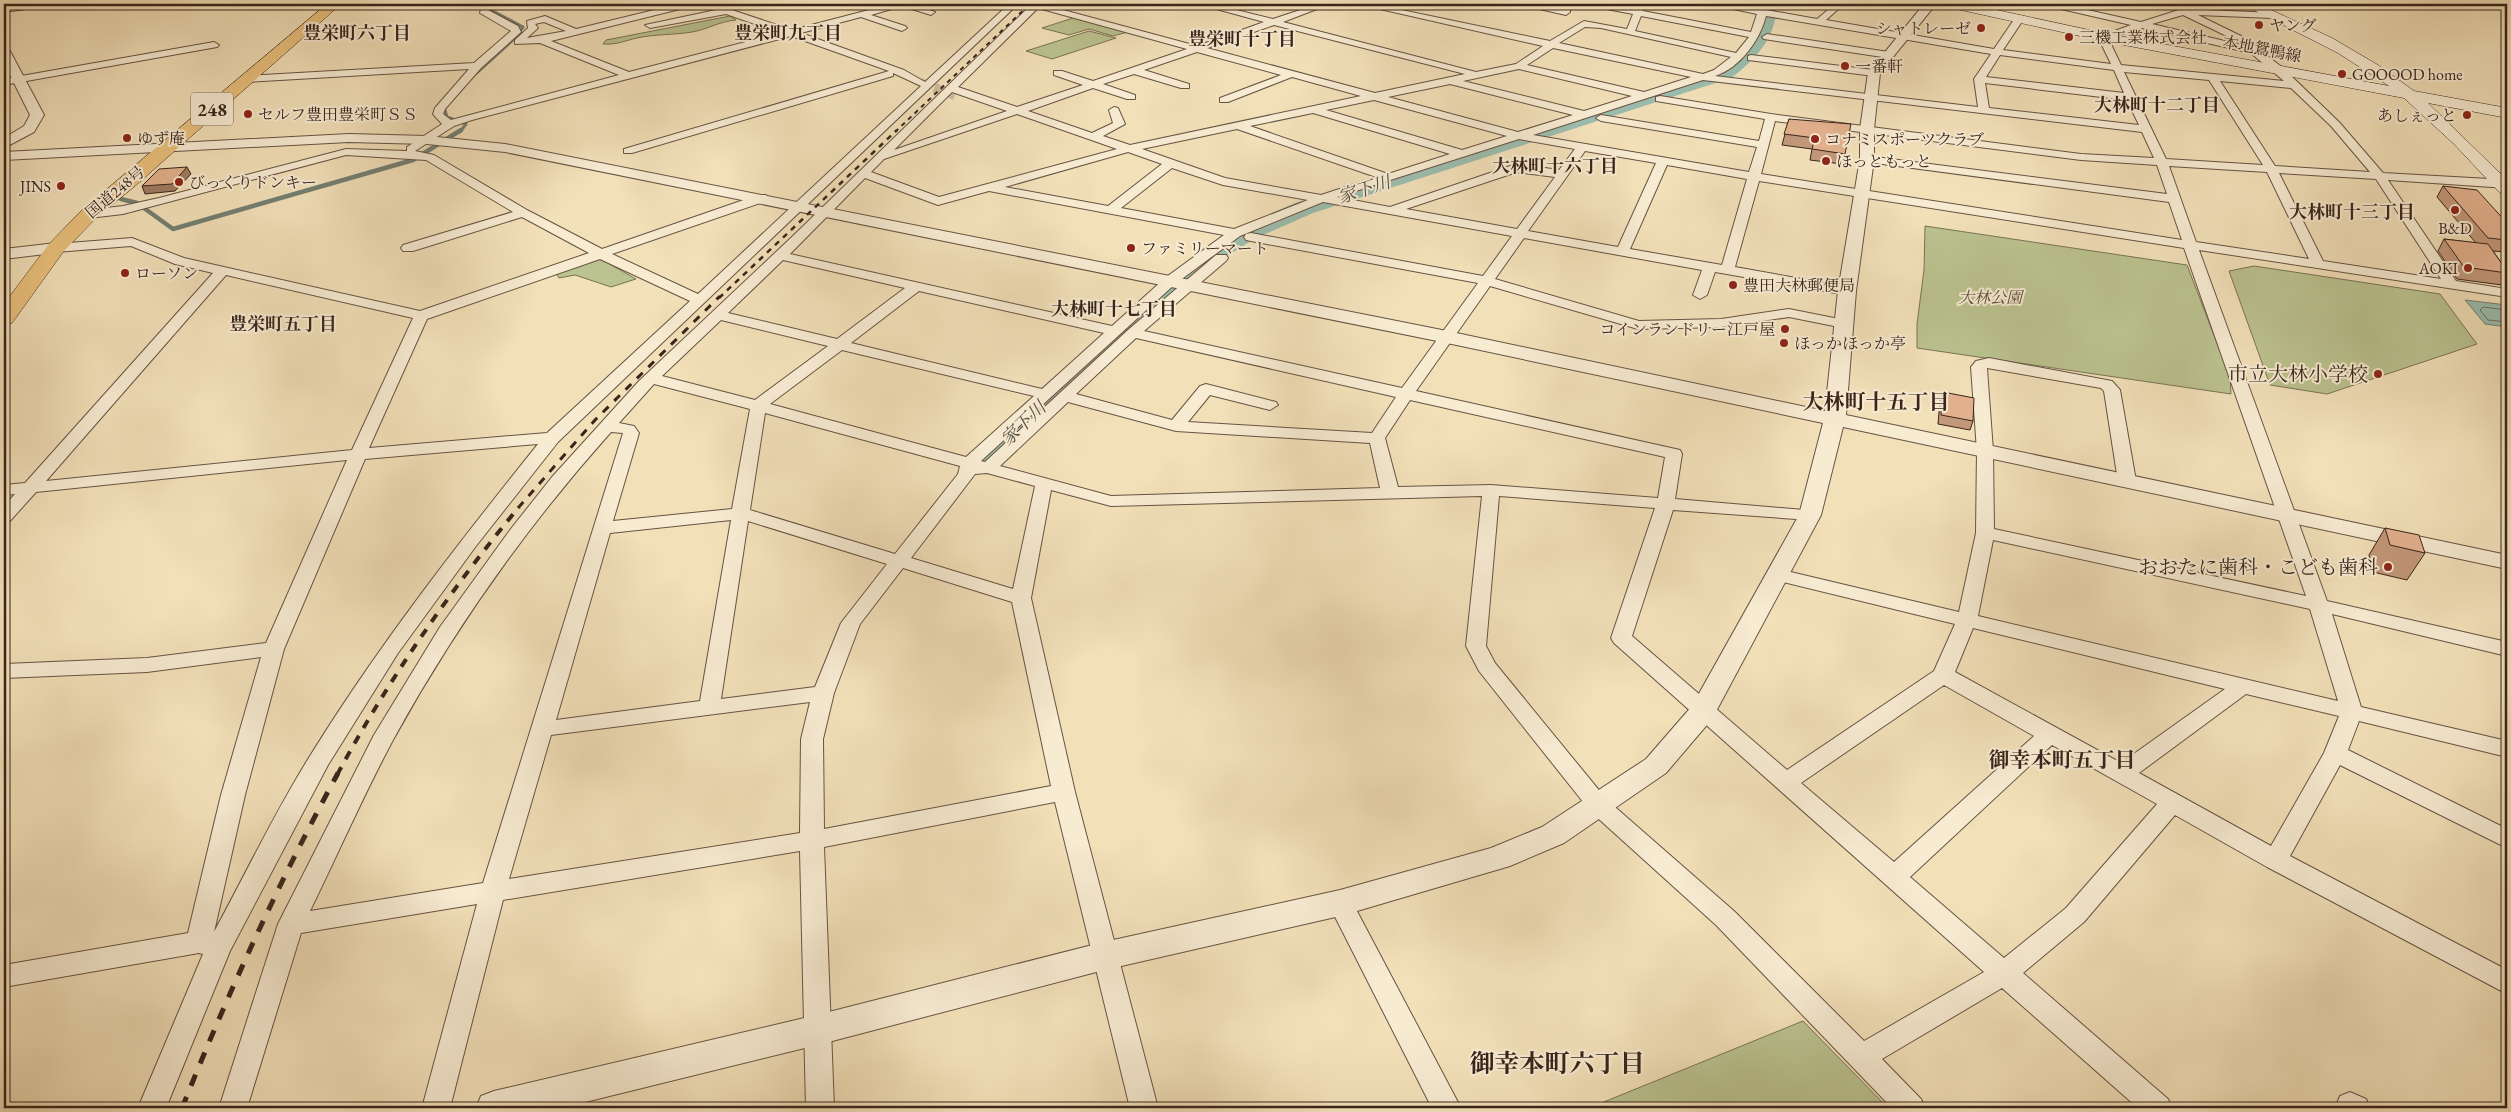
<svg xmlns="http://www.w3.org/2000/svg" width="2511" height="1112" font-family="'EB Garamond','Noto Serif JP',serif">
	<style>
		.green { fill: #bac28f; stroke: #7a7355 }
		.water { fill: #9bbdae; stroke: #748073 }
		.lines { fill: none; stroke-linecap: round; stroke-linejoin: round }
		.shore { stroke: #6a7064; stroke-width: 1 }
		.stream-far1 { stroke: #748073; stroke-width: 3 }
		.stream { stroke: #748073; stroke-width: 4.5 }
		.river { fill: #9bbdae; fill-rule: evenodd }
		.minor-tunnel { stroke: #cdba99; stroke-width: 10; stroke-dasharray: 10 5; stroke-linecap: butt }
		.minor-casing { stroke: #675342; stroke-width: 2 }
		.tertiary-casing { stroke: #675342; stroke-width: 2 }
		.secondary-casing { stroke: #39241b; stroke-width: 1 }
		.trunk-casing { stroke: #39241b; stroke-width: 1 }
		.minor { fill: #f7ebd2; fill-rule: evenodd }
		.tertiary { fill: #f7ebd2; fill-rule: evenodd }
		.secondary { fill: #f7ebd2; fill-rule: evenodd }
		.trunk { fill: #e9c07c; fill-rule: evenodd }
		.rail-far4 { stroke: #39241b; stroke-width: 2; stroke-dasharray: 4.5 4.5; stroke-linecap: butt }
		.rail-far3 { stroke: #39241b; stroke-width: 2.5; stroke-dasharray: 5.5 5.5; stroke-linecap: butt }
		.rail-far2 { stroke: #39241b; stroke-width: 3; stroke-dasharray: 8 8; stroke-linecap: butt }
		.rail-far1 { stroke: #39241b; stroke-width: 4; stroke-dasharray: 9 9; stroke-linecap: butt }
		.rail { stroke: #39241b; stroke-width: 5; stroke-dasharray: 12 12; stroke-linecap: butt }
		.wall { fill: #c3987a; stroke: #39241b }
		.shaded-wall { fill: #9f7c63; stroke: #39241b }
		.building { fill: #e3b18e; stroke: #39241b }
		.poi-dot { fill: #8f2418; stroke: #f7ebd2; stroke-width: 2 }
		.labels { text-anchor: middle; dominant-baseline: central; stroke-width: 4; stroke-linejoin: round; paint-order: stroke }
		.far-poi-label { font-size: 16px; fill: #39241b; stroke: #f7ebd2; text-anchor: start }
		.far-street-label { font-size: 16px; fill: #39241b; stroke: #f7ebd2 }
		.far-park-label { font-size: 16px; font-style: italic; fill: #594c38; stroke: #f7ebd2 }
		.far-neighbourhood-label { font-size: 18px; font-weight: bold; fill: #39241b; stroke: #f7ebd2 }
		.far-water-label { font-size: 18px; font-style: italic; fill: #565247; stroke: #f7ebd2 }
		.shield { fill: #f7ebd2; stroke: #726052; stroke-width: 1 }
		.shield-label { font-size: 19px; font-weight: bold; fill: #39241b }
		.poi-label { font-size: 20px; fill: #39241b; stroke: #f7ebd2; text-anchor: end }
		.neighbourhood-label { font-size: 21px; font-weight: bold; fill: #39241b; stroke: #f7ebd2 }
		.near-neighbourhood-label { font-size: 25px; font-weight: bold; fill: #39241b; stroke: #f7ebd2 }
	</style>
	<rect width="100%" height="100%" fill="#f2e0b9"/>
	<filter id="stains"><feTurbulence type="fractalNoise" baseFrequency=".004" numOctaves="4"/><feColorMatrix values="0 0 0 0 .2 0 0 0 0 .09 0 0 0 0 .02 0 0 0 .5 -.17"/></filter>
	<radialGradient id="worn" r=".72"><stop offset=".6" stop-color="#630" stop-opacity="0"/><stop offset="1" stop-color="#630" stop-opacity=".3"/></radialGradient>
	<path class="green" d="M730 16 736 20C717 22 709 29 692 32 674 35 655 34 637 38 624 41 616 45 603 44L606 40Z
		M1073 18 1128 32 1113 36 1089 29 1069 35 1042 28Z
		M1089 31 1116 38 1052 59 1026 51Z
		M1925 226 2187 265 2230 377 2231 394 1917 348V324L1924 270Z
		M599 258 636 279 611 287 575 275 559 278 556 273Z
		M2254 266 2440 294 2477 344 2327 394 2270 385 2229 271Z
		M1803 1021 1888 1108H1589Z"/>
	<path class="water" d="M2465 300 2507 305V327L2485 324Z"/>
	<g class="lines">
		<path class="shore" d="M2507 310 2483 307 2480 310 2488 320 2507 322"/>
		<path class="stream-far1" d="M469 80 514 39 523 27 489 9 491 4
			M447 103 444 107 447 117 466 124 460 132"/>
		<path class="stream" d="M121 199 137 203 173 229 413 160 461 130"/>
		<path class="river" d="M1760 4H1776C1778 36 1755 60 1731 78L1313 213 1254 239 1224 258 1062 403 1003 462 991 465 979 462 975 455 1040 389 1206 248 1236 229 1295 203 1717 70C1741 53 1758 34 1760 4Z"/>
		<path class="minor-tunnel" d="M920 83 955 95"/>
		<g class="minor-casing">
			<path id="minor" d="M23 4H45L41 7 4 12V6Z
				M482 4H490L488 10 518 26 521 32 481 68 445 109 443 114 451 120 619 75 540 43 515 44V40L528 28 527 21 545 16 576 29 679 4H693L692 6 551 41 629 72 781 33 726 14 650 28 645 25 716 10 702 4H714L792 30 892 4H913L935 12 931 15 902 6 871 15 905 26 907 28 902 31 861 17 801 33 904 70 925 82 1009 4H1018L558 442 476 546 398 653 328 765 230 951 166 1108H138L203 954 199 953 4 987V965L188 933 221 795 261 657 147 672 4 678V664L147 658 266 643 347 460 36 492 10 521 4 522V506L15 494 4 495V485L25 483 213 273 175 264 131 246 56 252 49 248 56 244 132 238 184 258 420 311 589 253 522 217 413 251H403L401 248 403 245 513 212 426 160 346 155 123 214 89 218 83 214 89 210 123 206 159 198 346 149 407 151V147L442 124 433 114 435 108 469 69 247 82 242 79 247 76 474 63 511 31 480 13ZM544 22 566 31 527 38 538 28 535 24ZM791 36 889 71 624 149V153H632L893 76V73L921 86 698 294 612 254 766 201 768 198 766 195H758L602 249 527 210 434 155 415 151 454 126 472 120ZM600 259 690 301 547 433 369 448 427 319ZM226 275 413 318 352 450 46 481ZM538 444C457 545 378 646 310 756 275 812 246 873 214 932L245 795 284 649 365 459Z
				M1032 4H1041L1197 46 1264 22 1198 4H1212L1273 19 1318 4H1330L1283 22 1476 72 1516 64 1543 46 1358 4H1373L1550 41 1584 21 1627 29 1633 14 1596 7 1592 4H1608L1635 9 1637 4H1645L1643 11 1751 32 1757 14 1710 4H1728L1757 9 1758 4H1766V10L1817 19 1835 4H1844L1826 20 1994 49 2015 18 2018 17 2023 20 2003 50 2111 64 2098 37 2131 25 2048 6 2047 4H2061L2141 22 2182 9 2275 13 2277 15 2272 18 2198 15 2243 37 2283 68 2339 122 2383 173 2507 180V188L2388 180 2456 281 2507 289V297L2199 250 2327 601 2507 642V656L2332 614 2361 707 2507 741V757L2359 721 2348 750 2507 829V848L2340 765 2290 856 2507 970V994L2267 867 2175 815 2084 922 2023 973 2168 1099 2172 1108H2138L2002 988 1882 1059 1921 1099 1925 1108H1892L1716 925 1591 812 1479 671 1466 646 1482 496 1111 506 1051 490 1031 598 1075 792 1158 1108H1130L1055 802 824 847 834 1108H806L800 851 503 900 450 1108H422L477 904 301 933 247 1108H219L278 924 374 735 440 627 510 530 552 477 639 381 794 235ZM1038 8 1187 49 1093 81 1062 71H1054V75L1083 85 1017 107 958 87ZM2183 15 2237 41 2242 45 2152 24ZM1641 16 1749 37 1736 53 1635 31ZM1766 16 1991 54 1974 79 1978 107 1715 76C1740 68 1760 40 1766 16ZM1274 25 1465 74 1375 93 1207 48ZM1585 27 1601 28 1731 57 1714 70 1703 74 1559 43ZM2142 28 2242 51 2246 49 2284 81 2121 65 2108 38ZM1553 48 1691 77 1644 92 1527 65ZM1197 52 1281 75 1220 98V102H1228L1292 77 1361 96 1130 145 1103 136 1125 124 1118 108 1114 107 1109 110 1113 123 1092 133 1028 111 1093 88 1127 99H1135V95L1103 84 1134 74 1181 88H1189V84L1144 70ZM2000 55 2114 70 2124 93 1986 77ZM1519 69 1632 96 1584 111 1463 81ZM2124 72 2209 80 2263 165 2166 159ZM1703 80 2142 132 2154 158 2081 154 1771 114 1660 96 1656 97V101L1765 119 1759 141 1601 115 1596 118 1601 121 1757 147 1749 172 1533 135ZM2220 81 2291 88 2331 126 2370 172 2275 166ZM1985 83 2127 100 2139 125 1989 108ZM1450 84 1573 115 1518 132 1388 97ZM952 92 1007 111 894 150ZM1374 100 1507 136 1462 150 1326 110ZM1313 113 1450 154 1388 174 1250 126ZM1017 114 1117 149 939 197 871 172 884 159ZM1775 121 2081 160 2157 165 2167 194 1867 156 1861 159 1867 162 2169 202 2182 240 1761 174ZM1237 129 1376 177 1321 195 1225 178 1142 149ZM1519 139 1575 149 1559 170 1516 164 1390 207 1337 197ZM1585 151 1656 163 1618 247 1528 231ZM1128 152 1162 164 1108 206 1005 187ZM1667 165 1747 179 1722 265 1630 249ZM2169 166 2267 172 2309 259 2196 242ZM1172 168 1223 185 1308 200 1234 229 1121 208ZM1517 172 1555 177 1517 229 1406 209ZM2279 173 2376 179 2441 279 2323 261ZM865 178 938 205 989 191 1224 235 1165 278 1112 326 790 254ZM1759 181 2184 248 2306 596 1994 529 1993 451 1987 368 2101 388 2104 391 2118 481 2121 485H2133L2136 481 2120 390 2112 381 1989 358 1976 361 1971 367 1977 451 1976 533 1959 612 1778 569 1771 571 1768 575 1771 579 1955 624 1934 671 1787 770 1632 636 1673 510 1810 520 1816 519 1819 515 1816 511 1675 499 1682 454 1680 450 1416 391 1490 286 1638 329 1721 327 1789 317 1844 328 1849 327 1851 324 1849 321 1789 309 1721 319 1639 321 1495 279 1524 238 1702 270 1693 295 1700 299 1707 295 1715 272 1847 295 1852 294 1854 291 1847 287 1735 267ZM1323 202 1512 236 1483 276 1251 233 1246 234 1244 237 1246 240 1251 241 1478 283 1402 388 1144 331 1226 261 1228 258 1226 255H1216L1128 330 985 462 981 461 1175 284 1240 236ZM783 260 905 288 837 339 728 313ZM919 291 1104 333 1042 389 851 343ZM721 320 828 346 755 400 662 376ZM1136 338 1396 397 1372 433 1188 422 1210 395 1270 410 1278 405 1276 402 1206 384 1200 386 1172 420 1076 394ZM842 350 1034 396 966 457 770 404ZM654 384 750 409 732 509 613 521 639 433 634 426 619 423ZM1410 400 1665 457 1658 498 1491 485 1398 487 1385 438ZM1068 402 1176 431 1370 443 1380 488 1111 496 1000 466ZM765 413 960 466 958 474 895 554 750 510ZM611 432 623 433 483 883 310 911C338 854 363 796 393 740 454 629 527 526 611 432ZM987 473 1035 486 1013 589 911 558 975 474ZM1499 496 1655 508 1611 638 1614 643 1984 972 1864 1041 1734 911 1607 800 1495 663 1486 646ZM731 520 700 701 556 720 610 533ZM748 521 887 564 841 623 815 687 721 699ZM1993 540 2310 609 2338 701 1978 616ZM903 568 1012 602 1051 786 824 829 823 739 834 693 860 624ZM1973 628 2225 689 2121 763 1955 672ZM1944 685 2034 736 1894 862 1801 783ZM2246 694 2339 716 2324 753 2271 846 2139 773ZM810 702 801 739 800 833 509 879 551 735ZM2052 745 2157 804 2066 908 2004 958 1910 877Z
				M1525 4H1540L1562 8 1563 4H1571L1570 12 1566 15 1526 6Z
				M1767 34 1889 52 1894 55 1889 58 1764 39 1762 37Z
				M214 42 219 45 217 47 4 85V79Z
				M1751 55 1874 70 1879 73 1874 76 1748 60V56Z
				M1340 893 1349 896 1461 1108H1432L1328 903 1331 896Z
				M2350 1092 2366 1099 2370 1108H2335L2340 1096Z"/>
		</g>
		<g class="tertiary-casing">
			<path id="tertiary" d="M1924 4H1936L1880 73 1874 129V159L1856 291 1846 415 2507 555V569L1843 427 1821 515 1712 719 1666 773 1564 843 1510 866 1340 916 1104 970 817 1045 561 1108H476L481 1096 494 1091 817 1015 1104 942 1340 890 1491 848 1542 827 1646 759 1692 706 1799 515 1823 423 1447 343 505 152 427 144 349 142 4 160V152L349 134 427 136 505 144 1447 331 1825 411 1838 291 1860 159V129L1868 73Z
				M4 47 10 51 44 115 34 132 4 148V138L24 126 30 115 4 63Z
				M56 243 62 244 64 248 62 252 4 259V249Z"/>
		</g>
		<g class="secondary-casing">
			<path id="secondary" d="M1946 4H1969L2103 33 2389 86 2338 53 2242 4H2258L2332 38 2378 65 2414 91 2507 108V118L2428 103 2507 180V195L2501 194 2454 144 2404 98 2103 41 1952 8Z"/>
		</g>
		<g class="trunk-casing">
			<path id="trunk" d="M327 4H341L135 186 96 218 63 252 12 323 4 324V304L49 244 82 210Z"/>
		</g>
		<use href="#minor" class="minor"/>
		<use href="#tertiary" class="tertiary"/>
		<use href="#secondary" class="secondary"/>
		<use href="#trunk" class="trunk"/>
		<path class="rail-far4" d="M895 132 1030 4"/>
		<path class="rail-far3" d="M719 298 897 130"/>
		<path class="rail-far2" d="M518 508 595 420 720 296"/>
		<path class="rail-far1" d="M337 775C388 680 451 589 519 507"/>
		<path class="rail" d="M182 1108C228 993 279 882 338 773"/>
	</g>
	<path class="wall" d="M1789 119 1845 154 1842 164 1810 160 1812 149 1782 145Z
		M2443 186 2507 223V252L2493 251 2507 271V277L2502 285 2457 279 2438 251 2444 239 2476 243 2437 197Z
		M1943 392 1973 421 1970 430 1938 424 1940 401Z
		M2385 528 2425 553 2407 580 2373 572 2369 555Z"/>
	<path class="shaded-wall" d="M187 167 191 174 175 191 145 194 142 186Z"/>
	<path class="building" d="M1789 119 1851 124 1845 154 1812 149 1815 138 1784 134Z
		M187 167 172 184 142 186 159 169Z
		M2443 186 2477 190 2507 223V240L2488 238Z
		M2444 239 2488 244 2507 271V273L2464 267Z
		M1943 392 1974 398 1973 421 1941 415Z
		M2385 528 2419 535 2425 553 2390 545Z"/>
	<g class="poi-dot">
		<circle cx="2259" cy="25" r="5"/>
		<circle cx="1981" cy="28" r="5"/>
		<circle cx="2069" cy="37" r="5"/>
		<circle cx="1845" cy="66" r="5"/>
		<circle cx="2342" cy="74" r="5"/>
		<circle cx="248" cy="114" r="5"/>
		<circle cx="2467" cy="115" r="5"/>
		<circle cx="127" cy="138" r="5"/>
		<circle cx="1815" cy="139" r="5"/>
		<circle cx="1826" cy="161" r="5"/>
		<circle cx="179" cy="182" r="5"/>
		<circle cx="61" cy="186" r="5"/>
		<circle cx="2455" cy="210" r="5"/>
		<circle cx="1131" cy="248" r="5"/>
		<circle cx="2468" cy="268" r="5"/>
		<circle cx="125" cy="273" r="5"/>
		<circle cx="1733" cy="285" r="5"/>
		<circle cx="1785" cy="329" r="5"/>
		<circle cx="1784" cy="343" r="5"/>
		<circle cx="2378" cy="374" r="5"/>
		<circle cx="2388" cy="567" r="5"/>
	</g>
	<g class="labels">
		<g class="far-poi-label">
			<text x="2269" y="25">ヤング</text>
			<text x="1971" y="28" text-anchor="end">シャトレーゼ</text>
			<text x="2079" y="37">三機工業株式会社</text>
			<text x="1855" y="66">一番軒</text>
			<text x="2352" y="74">GOOOOD home</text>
			<text x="258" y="114">セルフ豊田豊栄町ＳＳ</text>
			<text x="2457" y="115" text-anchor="end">あしぇっと</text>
			<text x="137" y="138">ゆず庵</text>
			<text x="1825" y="139">コナミスポーツクラブ</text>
			<text x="1836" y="161">ほっともっと</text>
			<text x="189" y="182">びっくりドンキー</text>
			<text x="51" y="186" text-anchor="end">JINS</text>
			<text x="2455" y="228" text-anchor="middle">B&amp;D</text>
			<text x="1141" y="248">ファミリーマート</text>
			<text x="2458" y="268" text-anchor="end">AOKI</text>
			<text x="135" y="273">ローソン</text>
			<text x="1743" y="285">豊田大林郵便局</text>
			<text x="1775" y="329" text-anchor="end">コインランドリー江戸屋</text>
			<text x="1794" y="343">ほっかほっか亭</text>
		</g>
		<g class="far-street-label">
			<text transform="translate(2262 49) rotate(11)">本地鴛鴨線</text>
			<text transform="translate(115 192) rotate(-40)">国道248号</text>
		</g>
		<g class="far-park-label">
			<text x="1990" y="297">大林公園</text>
		</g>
		<g class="far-neighbourhood-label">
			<text x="357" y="32">豊栄町六丁目</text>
			<text x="788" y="32">豊栄町九丁目</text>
			<text x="1242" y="38">豊栄町十丁目</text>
			<text x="2157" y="104">大林町十二丁目</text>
			<text x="1555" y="165">大林町十六丁目</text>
			<text x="2352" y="211">大林町十三丁目</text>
			<text x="1114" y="308">大林町十七丁目</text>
			<text x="283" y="323">豊栄町五丁目</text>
		</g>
		<g class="far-water-label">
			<text transform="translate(1364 189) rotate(-18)">家下川</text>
			<text transform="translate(1023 423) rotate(-44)">家下川</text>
		</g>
		<rect class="shield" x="191" y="92.5" width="42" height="33" rx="4"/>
		<g class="shield-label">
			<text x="212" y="109">248</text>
		</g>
		<g class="poi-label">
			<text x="2368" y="374">市立大林小学校</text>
			<text x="2378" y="567">おおたに歯科・こども歯科</text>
		</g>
		<g class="neighbourhood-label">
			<text x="1876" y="401">大林町十五丁目</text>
			<text x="2062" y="759">御幸本町五丁目</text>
		</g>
		<g class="near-neighbourhood-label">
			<text x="1557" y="1063">御幸本町六丁目</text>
		</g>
	</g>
	<rect width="2511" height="1112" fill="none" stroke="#f2e0b9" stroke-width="20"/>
	<rect x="5" y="5" width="2501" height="1102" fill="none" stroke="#39241b" stroke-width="2.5"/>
	<rect x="10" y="10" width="2491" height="1092" fill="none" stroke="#39241b"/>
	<rect width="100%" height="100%" filter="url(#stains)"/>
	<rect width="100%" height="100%" fill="url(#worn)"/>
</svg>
